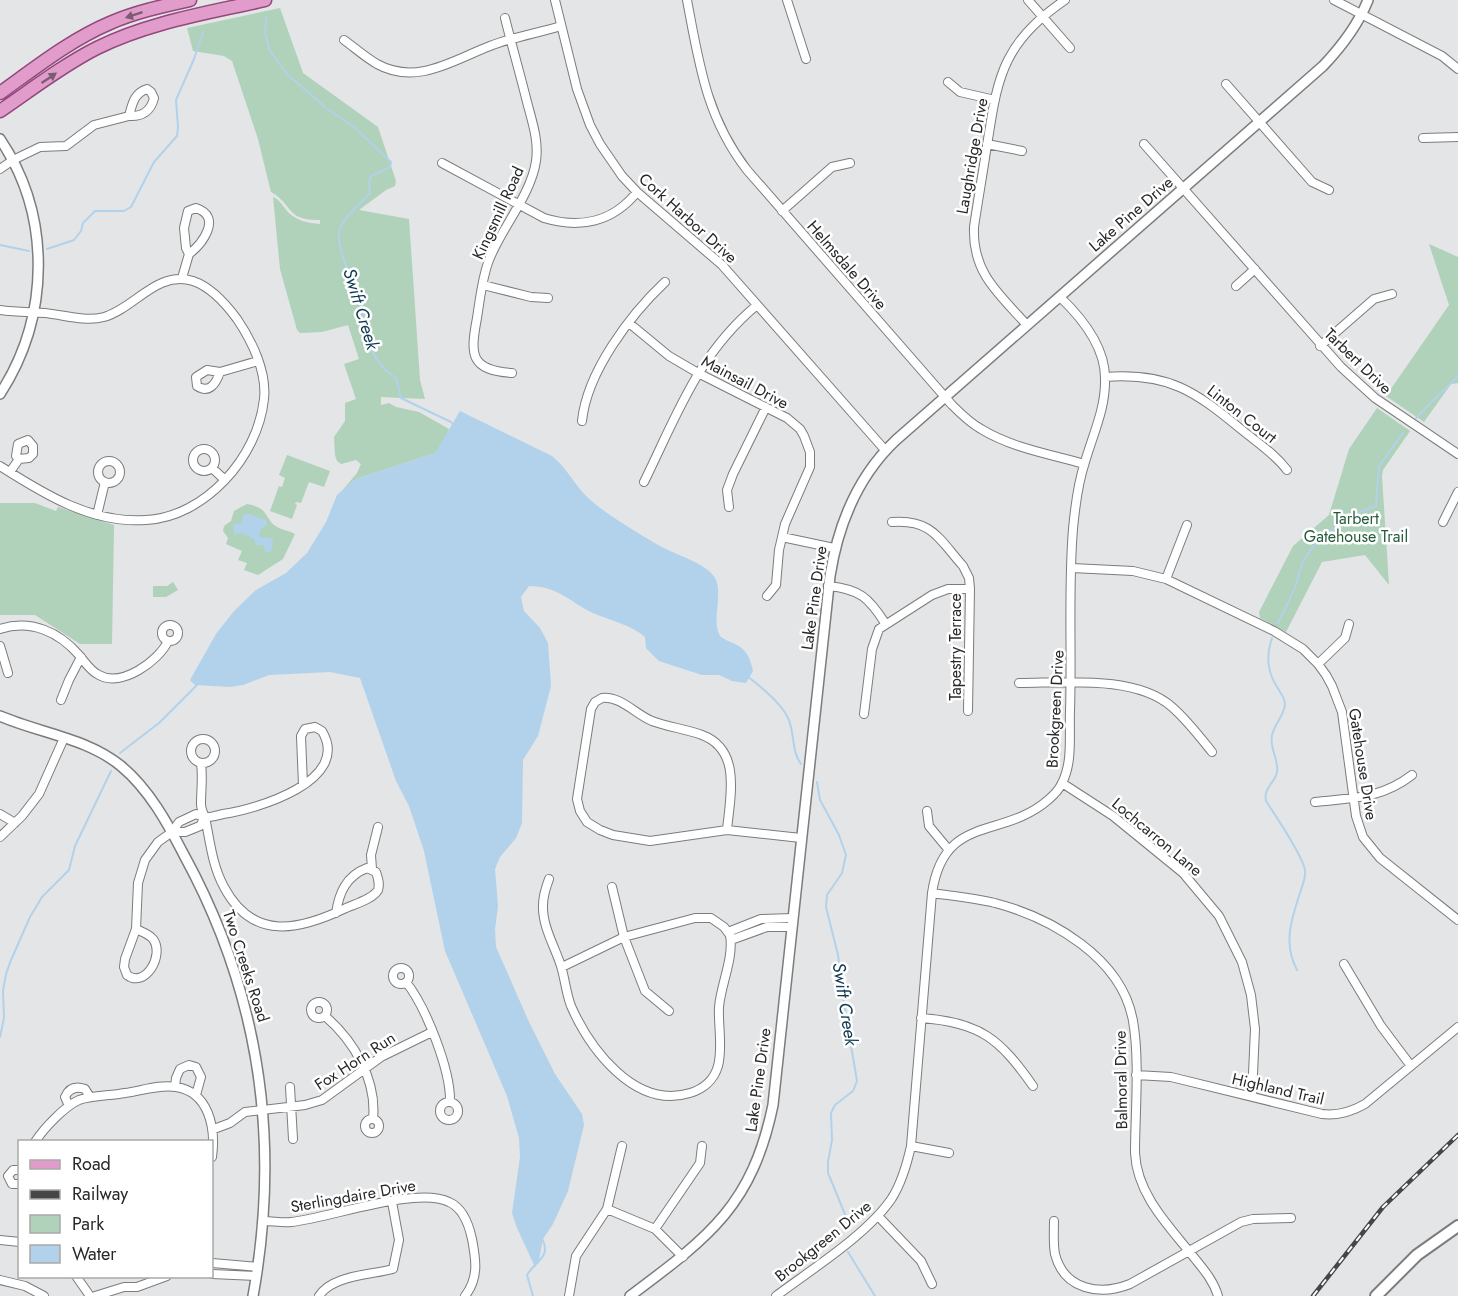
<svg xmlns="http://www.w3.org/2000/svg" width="1458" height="1296" font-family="Jost,sans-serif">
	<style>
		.green { fill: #b0d1ba }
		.water { fill: #b1d2ea }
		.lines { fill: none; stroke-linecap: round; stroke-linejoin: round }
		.stream { stroke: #b1d2ea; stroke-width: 2 }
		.minor-casing { stroke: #7b7c7e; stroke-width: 10 }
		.tertiary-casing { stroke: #7b7c7e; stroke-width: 12 }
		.secondary-casing { stroke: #7b7c7e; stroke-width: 14 }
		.primary-casing { stroke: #93487c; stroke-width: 15 }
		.minor { stroke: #fff; stroke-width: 8 }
		.tertiary { stroke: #fff; stroke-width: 9 }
		.secondary { stroke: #fff; stroke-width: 10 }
		.primary { stroke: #e19ccb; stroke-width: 12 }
		.rail-casing { stroke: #464647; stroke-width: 4.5 }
		.rail { stroke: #fff; stroke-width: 2; stroke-dasharray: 7; stroke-linecap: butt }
		.oneway { fill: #7b5c72 }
		.labels { text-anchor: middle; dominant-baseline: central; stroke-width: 5; stroke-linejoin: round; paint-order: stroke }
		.street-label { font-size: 16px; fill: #282829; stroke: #fff }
		.park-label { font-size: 16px; fill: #255a3a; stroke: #fff }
		.water-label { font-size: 18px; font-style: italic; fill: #103a53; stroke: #fff }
	</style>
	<rect width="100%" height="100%" fill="#e3e5e7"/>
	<path class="green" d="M280 8 303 73 378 127 396 181 395 186 386 190 359 210 409 219 420 380 425 399 381 397V405L389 403 396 407 419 412 449 429 443 444 435 453 356 479 341 492 357 473 361 464 356 460 341 464 337 461 335 455 334 437 345 421V403L356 399 344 364 359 359 348 325 322 332 300 333 297 330 280 269 273 197C280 200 282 205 287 211 296 221 308 223 320 224V220C286 221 293 204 271 192L258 139 232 61 224 56 193 51 187 28Z
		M1429 244 1458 257V383L1451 384 1424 422 1386 396 1449 305Z
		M1377 408 1410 431 1383 470 1382 476 1389 585 1365 555 1322 562 1286 632 1260 618 1259 612 1293 546 1329 515 1349 449Z
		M287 455 330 471 324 487 309 482 301 503 296 502 295 504 297 505 292 519 270 511 279 486 282 487 285 478 279 475Z
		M0 503H35L56 511 58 507 114 525 112 644H80L35 615H0Z
		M247 504C270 508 264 519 277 527 282 530 290 531 295 534L283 559 258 575 244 570 247 563 238 560 242 551 226 544 228 538 223 531 224 526 231 521 234 511Z
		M173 582 178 590 166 597H153V586H167Z"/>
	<path class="water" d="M460 411 552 456C567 468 574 484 587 497 604 513 639 534 660 546 674 554 708 564 715 578 724 594 710 624 721 637 724 639 730 642 733 643 747 649 750 658 753 671L746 683 732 681 719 675H702L659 661 646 648 645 637C630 624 611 621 593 613 570 602 558 586 529 586L521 597 524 611 540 628 548 643 551 686 538 736 523 760 522 823 516 838 500 857 495 869 498 906 495 929 496 947 529 1022 555 1074 582 1114 584 1125 568 1191 553 1224 543 1239 539 1260 535 1267 517 1228 512 1213 520 1157 519 1138 507 1096 445 951 424 851 409 806 396 781 360 678 330 672 269 675 243 685 230 687 195 685 190 680 216 634 234 611 256 590 286 573 307 553 326 522 337 495 356 479 435 453Z
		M246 513 266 520 267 525 260 530 259 535 261 537 270 538 273 540 271 552H265L263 545H256L254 539 242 533 234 534 233 524 241 523 244 515Z"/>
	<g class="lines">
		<path class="stream" d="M266 18 265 33 270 51 287 74 326 108 354 127 391 162 390 167 371 176 369 182 370 193C361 203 340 220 339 233 336 249 359 296 364 316 367 326 367 342 372 351 378 363 385 371 396 378L401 398 451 422 454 426
			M0 245 29 251
			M47 249 74 240 81 231 83 223 95 211H124L131 207 154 162 177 136 178 127 176 100 194 59 203 32
			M1416 418 1458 376
			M1278 623C1284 610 1291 598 1296 585 1298 577 1300 569 1303 562 1314 539 1352 513 1376 506L1379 466 1403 433
			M1272 638C1266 656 1267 671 1277 687 1280 692 1285 698 1285 704 1285 714 1274 725 1272 735 1269 748 1279 759 1277 772 1275 783 1263 788 1266 801 1275 815 1304 857 1305 871 1306 878 1302 886 1300 893 1291 920 1283 944 1297 970
			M747 676C760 686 781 703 788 718 795 732 791 751 801 764
			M120 753 159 723 197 685
			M817 782 820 800 839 835 846 855 842 873 827 895 826 907 838 955 845 1010 857 1081 853 1091 835 1105 831 1113 832 1140 828 1162V1173L849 1224
			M0 1037 4 1018 3 991 6 974 11 960 30 917 42 897 69 870 75 846 111 771
			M848 1252 875 1296
			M533 1296 527 1275C535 1261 553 1257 541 1237"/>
		<g class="minor-casing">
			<path id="minor" d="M555 0 577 89 590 125 600 144 622 176 637 192 722 265 885 450
				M687 0C699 63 706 117 747 170L952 405C961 414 970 423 981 429 1012 448 1050 454 1084 464
				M787 0 806 59
				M1028 0 1070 48
				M1334 0 1442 56 1458 69
				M505 18C512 46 520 74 527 102 532 121 539 141 536 161 531 195 502 227 489 260 482 278 480 299 477 318 470 355 470 370 512 373
				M344 40C355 48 365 57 377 64 417 86 453 60 490 46 513 37 538 33 561 26
				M948 82 960 92 995 100
				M1226 84 1312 182 1329 190
				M1423 138 1458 137
				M987 144 1022 151
				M1144 144 1341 367 1375 398 1458 454
				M442 163 544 218C580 229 613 222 637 192
				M0 169 13 160 40 147 66 146 94 125 129 116C132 105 134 93 147 89L151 92 154 98C151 111 142 117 129 116
				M782 211 832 167 850 163
				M182 278 189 254 186 248 184 228 188 211 196 208C223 217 202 244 189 254
				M483 285 531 297 548 298
				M1236 286 1255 269
				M0 310C15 312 30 312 45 313 64 315 85 322 104 317 135 308 157 270 193 281 211 287 226 304 237 319 252 341 267 372 264 399 258 457 205 517 146 520 92 524 44 494 0 466
				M629 323 669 356 698 373 787 418 800 429 804 436 810 452V467L785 524 779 550 776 585 767 596
				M1027 325C999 294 972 273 974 227 978 200 983 172 987 145 992 116 995 86 1008 60 1021 34 1042 16 1065 0
				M1320 346 1374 299 1392 294
				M220 372C216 384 209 394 197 386L196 377 207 370 220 372 258 361
				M1105 377C1169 372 1196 392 1242 430 1258 443 1275 454 1287 470
				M582 421C587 372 630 315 665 282
				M193 460a11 11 0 1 1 22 0a11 11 0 1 1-22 0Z
				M98 472a11 11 0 1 1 22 0a11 11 0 1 1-22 0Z
				M212 468 225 480
				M10 472 19 459 16 456 18 444 28 440 33 446V454L29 458 19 459
				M644 482C677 415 698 354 757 305
				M729 507 727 490 733 474 766 407
				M97 515 105 482
				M892 522C932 519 939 539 963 566L969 578 970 589 968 711
				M1443 522 1458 492
				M782 537 834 548
				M1072 568 1133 571 1166 579 1274 631 1303 649 1318 664 1326 675 1332 686 1342 712 1356 816 1363 837 1380 858 1458 920
				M1166 579 1187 525
				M828 586C860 589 869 598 885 623
				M162 633a8 8 0 1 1 16 0a8 8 0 1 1-16 0Z
				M0 629C31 619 59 632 79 655 85 662 90 671 99 675 121 688 159 661 168 641
				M0 646 8 673
				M1318 664 1345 638 1349 624
				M1019 683C1065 683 1136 675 1172 707 1187 720 1200 737 1212 752
				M602 698C621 696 635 714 652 721 668 727 686 729 702 735 742 750 730 797 727 830L650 841 613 835 600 830 587 822 580 811 577 799 591 709 595 702Z
				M61 700 69 680 81 657
				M864 714 872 649 879 629 932 595 948 589H970
				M191 751a12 12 0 1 1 24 0a12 12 0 1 1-24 0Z
				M201 763C203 777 201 790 201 804 201 809 203 813 205 817 210 841 212 865 224 887 253 942 300 930 346 908 355 904 373 899 378 890 380 884 378 878 376 872L367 868C346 876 339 893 336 913
				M1062 783 1113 816 1183 873 1219 916 1242 962 1251 995 1255 1029 1252 1096
				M1315 802C1352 798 1381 799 1412 775
				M927 811 929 826 948 849
				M0 814 15 823
				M727 830 801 838
				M172 832H185L200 826 204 819
				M0 837 22 816 39 794 64 738
				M372 869 371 855 378 827
				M549 879C546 887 543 897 543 905 542 926 555 947 561 966 565 979 566 993 571 1006 590 1049 635 1110 690 1093 703 1089 714 1080 718 1066 723 1047 718 1026 719 1007 721 984 734 958 730 935L724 927 711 918H695L624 937 562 967
				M612 887 624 937 645 991 669 1011
				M932 893C953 896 974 898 995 903 1052 918 1122 958 1133 1021 1140 1060 1135 1114 1135 1153 1137 1196 1171 1228 1196 1260 1205 1271 1214 1282 1218 1296
				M136 929C142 932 149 934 153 939 165 955 145 989 127 975L124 967 125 959 136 929 138 883 145 860 158 842 172 832 179 822 196 814C199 815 202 817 205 817 210 818 218 815 223 814 257 809 352 781 322 731L315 727 305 729 301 736 303 785
				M728 932 761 919 792 918
				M731 940 767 927H791
				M1344 964 1381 1026 1411 1066
				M393 976a8 8 0 1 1 16 0a8 8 0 1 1-16 0Z
				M406 982C426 1007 451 1071 450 1102
				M311 1010a8 8 0 1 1 16 0a8 8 0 1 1-16 0Z
				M325 1016C354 1041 377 1080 373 1119
				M921 1018C980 1022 1000 1039 1033 1086
				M1136 1075 1171 1077 1322 1114C1338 1116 1351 1112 1365 1104L1458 1027
				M175 1087 176 1078 180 1069 189 1065 196 1067 201 1077 196 1095
				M290 1087 293 1139
				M440 1111a9 9 0 1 1 18 0a9 9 0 1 1-18 0Z
				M69 1106 65 1097C69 1088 76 1086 85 1089L90 1097
				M365 1126a7 7 0 1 1 14 0a7 7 0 1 1-14 0Z
				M214 1129 230 1123 245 1112 305 1105 322 1100 381 1057 432 1032
				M35 1142C44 1128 65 1106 79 1100 93 1095 110 1096 125 1093 141 1091 159 1084 176 1087 209 1092 216 1128 212 1157
				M911 1146 949 1153
				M20 1170H13L8 1176 12 1184H20
				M607 1209 655 1229 683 1257
				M878 1216 921 1261 932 1284
				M264 1221C273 1221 282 1223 291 1222 330 1218 416 1186 449 1202 463 1208 469 1225 472 1239 476 1260 479 1278 465 1296
				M1054 1221C1054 1232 1053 1243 1055 1254 1064 1290 1100 1296 1130 1284L1241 1222 1253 1219 1291 1218
				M655 1229 700 1163 702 1146
				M0 1240 20 1242
				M212 1263 258 1267
				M212 1274 256 1276
				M76 1276 90 1296
				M0 1280 25 1286 44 1296
				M95 1296 124 1287H137L167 1276
				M319 1296C332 1275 371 1275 393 1269L399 1240 392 1202
				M569 1296 576 1256 607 1209 622 1146
				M776 1296C812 1269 868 1234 892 1198 902 1182 907 1164 911 1146L932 893C944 813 1002 840 1048 800 1054 795 1059 790 1062 783 1073 762 1069 735 1070 711 1072 651 1068 589 1073 529 1075 507 1078 483 1085 462 1093 434 1106 408 1105 378 1105 346 1082 318 1060 297"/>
		</g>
		<g class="tertiary-casing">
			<path id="tertiary" d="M0 139C52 216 50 317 0 394
				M0 716C39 733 87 738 121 766 149 789 168 824 184 855 260 994 281 1141 253 1296
				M630 1296C709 1237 752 1206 773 1105L830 576C838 525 858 476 896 440L1323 66C1342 46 1358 25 1368 0"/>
		</g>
		<g class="secondary-casing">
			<path id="secondary" d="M1376 1296 1417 1255 1458 1226"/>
		</g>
		<g class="primary-casing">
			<path id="primary" d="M0 93C35 68 70 40 110 23 135 12 163 6 190 0
				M0 111C31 90 63 65 97 48 149 22 208 13 265 0"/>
		</g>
		<use href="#minor" class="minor"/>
		<use href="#tertiary" class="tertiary"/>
		<use href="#secondary" class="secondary"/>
		<use href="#primary" class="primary"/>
		<g class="rail-casing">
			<path id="rail" d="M1313 1296 1383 1207 1458 1135"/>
		</g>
		<use href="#rail" class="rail"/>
	</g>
	<defs><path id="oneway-solid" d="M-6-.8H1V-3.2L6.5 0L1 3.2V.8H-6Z" transform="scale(1.5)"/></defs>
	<g class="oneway">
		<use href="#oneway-solid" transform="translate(134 15) rotate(162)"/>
		<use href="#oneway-solid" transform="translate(49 78) rotate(-34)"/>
	</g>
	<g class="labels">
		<g class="street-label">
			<text transform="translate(972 156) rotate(-80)">Laughridge Drive</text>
			<text transform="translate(498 213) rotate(-65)">Kingsmill Road</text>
			<text transform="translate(1131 214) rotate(-41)">Lake Pine Drive</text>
			<text transform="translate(688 218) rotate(42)">Cork Harbor Drive</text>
			<text transform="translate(847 265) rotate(49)">Helmsdale Drive</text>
			<text transform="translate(1358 361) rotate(44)">Tarbert Drive</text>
			<text transform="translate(745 382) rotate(28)">Mainsail Drive</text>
			<text transform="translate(1242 414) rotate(38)">Linton Court</text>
			<text transform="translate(814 598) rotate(-82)">Lake Pine Drive</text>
			<text transform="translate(955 647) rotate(-90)">Tapestry Terrace</text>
			<text transform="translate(1055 709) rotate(-87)">Brookgreen Drive</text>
			<text transform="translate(1363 764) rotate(81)">Gatehouse Drive</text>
			<text transform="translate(1157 837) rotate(40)">Lochcarron Lane</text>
			<text transform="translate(246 966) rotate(72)">Two Creeks Road</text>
			<text transform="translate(355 1061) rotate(-33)">Fox Horn Run</text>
			<text transform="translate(758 1080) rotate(-82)">Lake Pine Drive</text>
			<text transform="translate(1121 1080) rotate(-91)">Balmoral Drive</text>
			<text transform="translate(1278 1089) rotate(13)">Highland Trail</text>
			<text transform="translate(353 1196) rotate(-10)">Sterlingdaire Drive</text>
			<text transform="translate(823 1241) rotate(-39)">Brookgreen Drive</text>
		</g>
		<g class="park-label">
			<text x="1356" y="518">Tarbert<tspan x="1356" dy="18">Gatehouse Trail</tspan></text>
		</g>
		<g class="water-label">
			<text transform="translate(361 309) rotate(73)">Swift Creek</text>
			<text transform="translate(845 1004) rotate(81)">Swift Creek</text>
		</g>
	</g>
	<rect x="18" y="1140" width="195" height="138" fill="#ffffff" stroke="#a9a9a9" stroke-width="1.5"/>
	<rect x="30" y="1160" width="30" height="9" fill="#e19ccb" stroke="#a9a9a9" stroke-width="1.5"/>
	<text x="72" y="1170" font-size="18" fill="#282829">Road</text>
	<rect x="30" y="1190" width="30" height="9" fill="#464647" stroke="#a9a9a9" stroke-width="1.5"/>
	<text x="72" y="1200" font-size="18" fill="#282829">Railway</text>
	<rect x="30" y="1215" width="30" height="18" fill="#b0d1ba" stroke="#a9a9a9" stroke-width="1.5"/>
	<text x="72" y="1230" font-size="18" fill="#282829">Park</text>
	<rect x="30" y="1245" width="30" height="18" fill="#b1d2ea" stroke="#a9a9a9" stroke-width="1.5"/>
	<text x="72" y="1260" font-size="18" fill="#282829">Water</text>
</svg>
